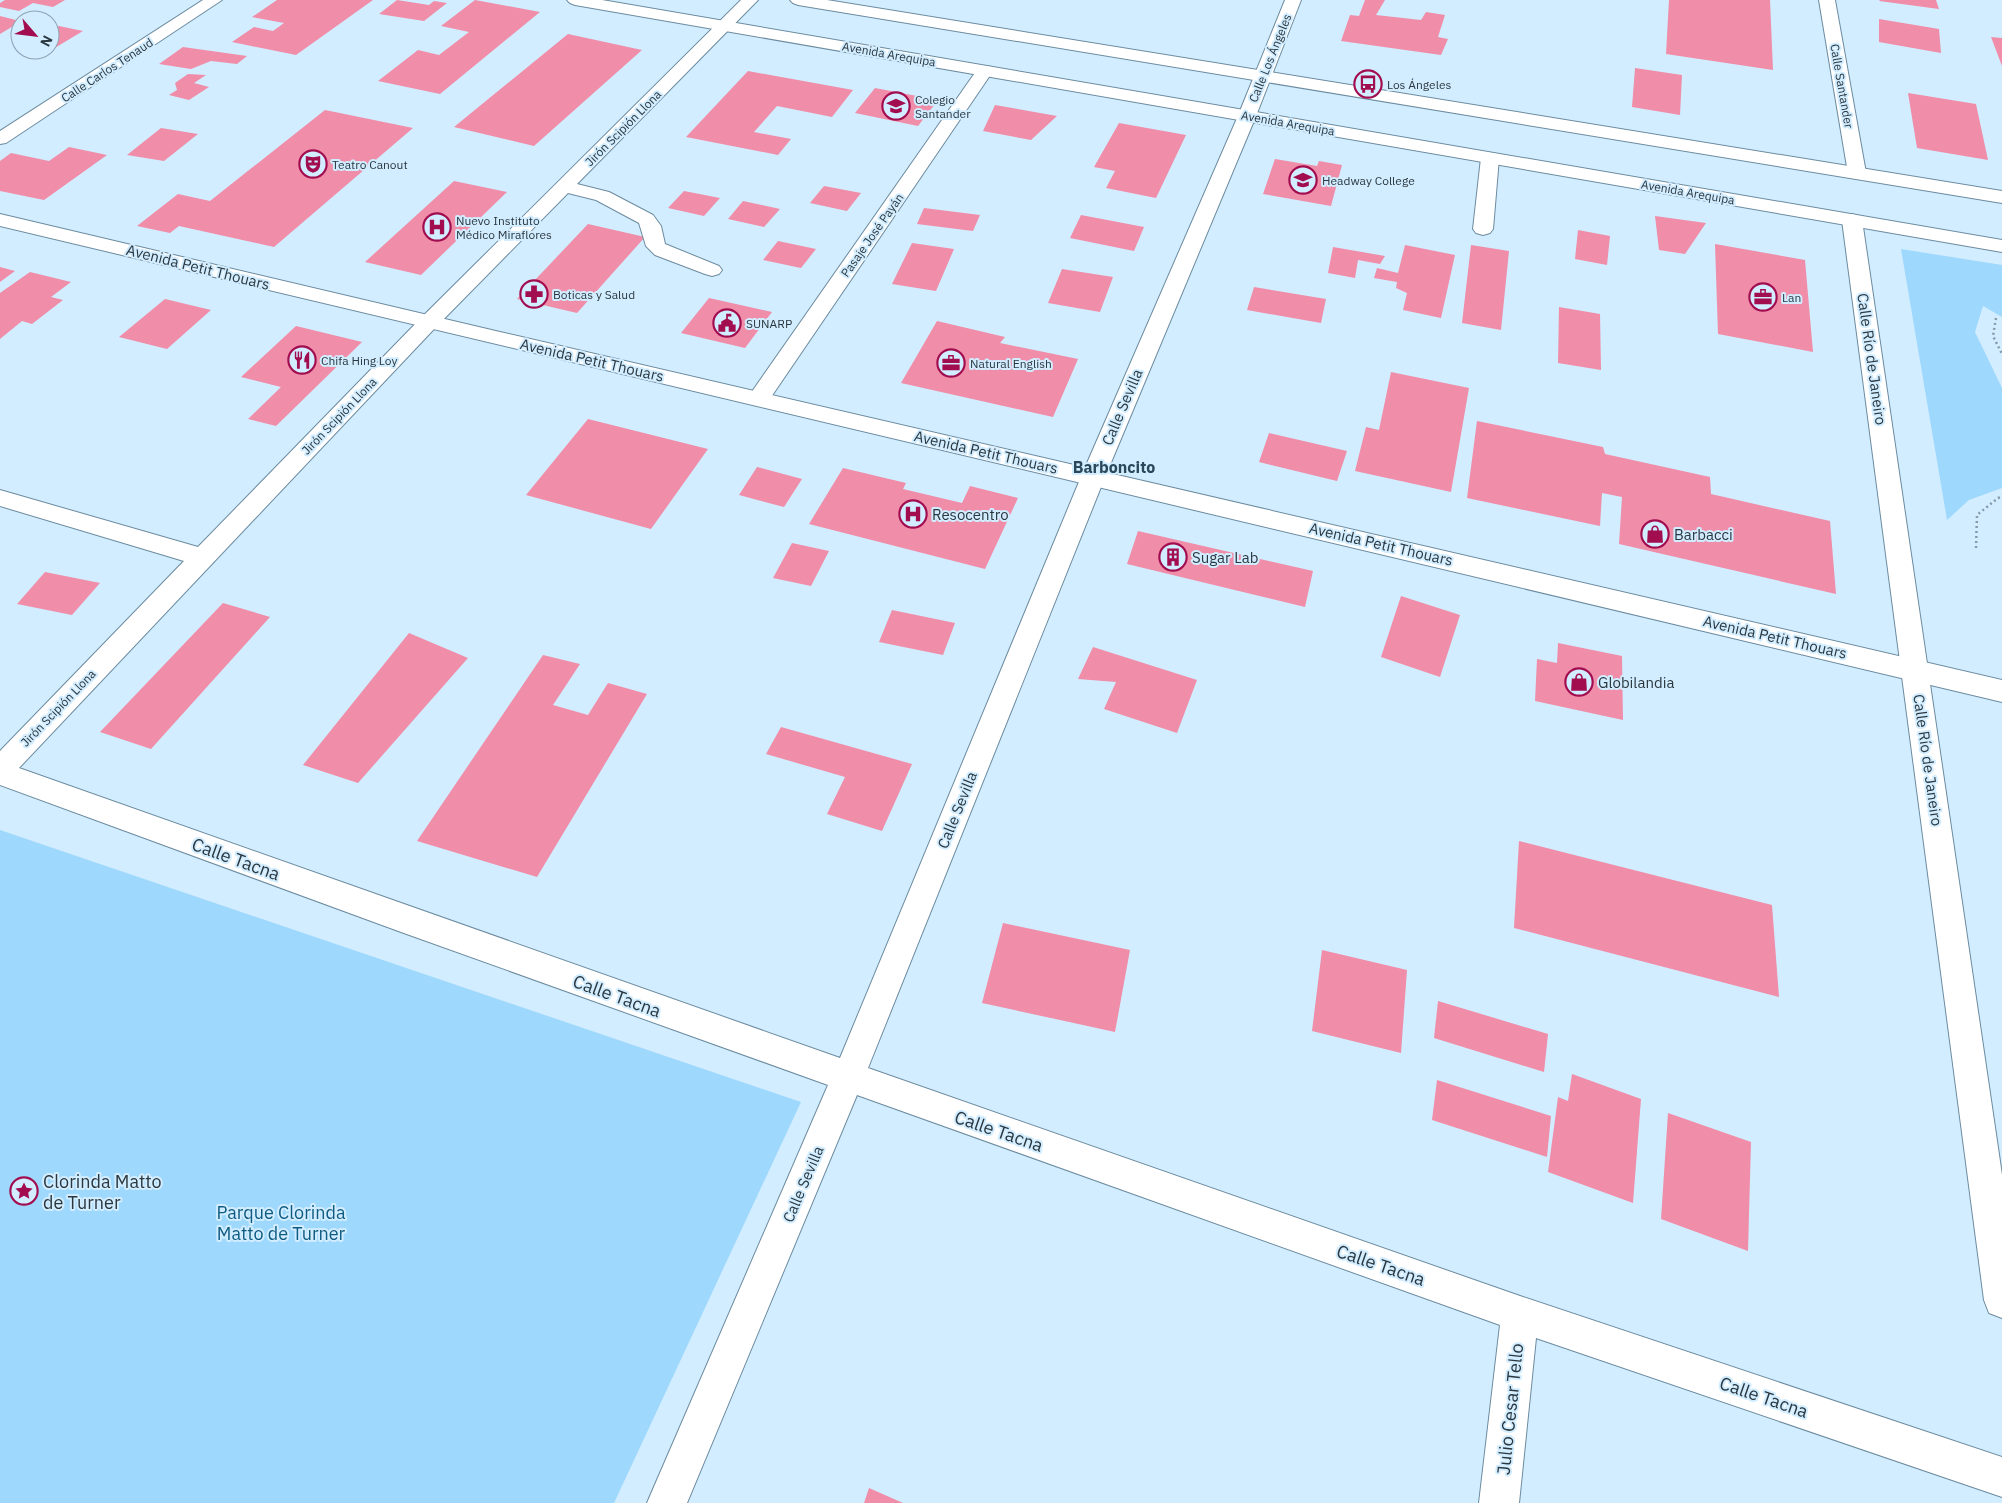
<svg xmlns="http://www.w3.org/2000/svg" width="2002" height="1503" font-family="'IBM Plex Sans',sans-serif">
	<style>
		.green { fill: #9fd8fd }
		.building { fill: #f08da8 }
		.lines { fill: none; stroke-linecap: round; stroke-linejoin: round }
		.minor-casing { stroke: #6c8b9f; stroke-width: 2 }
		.major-casing { stroke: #6c8b9f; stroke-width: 2 }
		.path { stroke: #869aa8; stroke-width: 2.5; stroke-dasharray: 2 3; stroke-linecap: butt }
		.minor { fill: #fff; fill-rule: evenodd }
		.major { fill: #fff; fill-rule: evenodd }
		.labels { text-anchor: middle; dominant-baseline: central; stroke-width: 4; stroke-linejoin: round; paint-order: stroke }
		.far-street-label { font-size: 12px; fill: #2a373f; stroke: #d2edff }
		.far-poi-label { font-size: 12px; fill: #2a373f; stroke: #d2edff; text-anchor: start }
		.street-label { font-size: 15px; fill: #2a373f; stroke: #d2edff }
		.poi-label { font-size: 15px; fill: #2a373f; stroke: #d2edff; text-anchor: start }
		.neighbourhood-label { font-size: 16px; font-weight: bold; fill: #2b485a; stroke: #d2edff }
		.near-street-label { font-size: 18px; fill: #2a373f; stroke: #d2edff }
		.near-poi-label { font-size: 18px; fill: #2a373f; stroke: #d2edff; text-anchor: start }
		.near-park-label { font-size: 18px; fill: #0e5b81; stroke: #d2edff }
	</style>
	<rect width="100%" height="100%" fill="#d2edff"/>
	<path class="green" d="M1901 249 2002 265V317L1983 306 1975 332 2002 388V488L1969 500 1947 520Z
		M0 830 801 1102 614 1503H0Z"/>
	<path class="building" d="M5 0H65L53 7 33 3 19 11 0 7V3Z
		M277 0H373L296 55 232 42 254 27 273 31 284 23 252 17Z
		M397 0 429 5 434 1 447 3 424 21 379 14Z
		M475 0 540 12 440 94 378 81 418 50 439 55 469 32 441 26Z
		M1365 0H1385L1376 15 1421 20 1426 12 1445 15 1438 37 1448 39 1441 55 1341 41 1350 15 1359 16Z
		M1669 0H1770L1773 70 1666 54Z
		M1880 0H1936L1939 9 1879 1Z
		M0 16 20 21V22L0 34Z
		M1879 19 1939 29 1941 53 1879 42Z
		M59 26 83 31 43 55 26 51 50 50V31Z
		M568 34 642 50 534 146 454 127Z
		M1991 37 2002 38V66Z
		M183 47 247 56 237 64 211 61 191 69 159 64Z
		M1635 68 1682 75 1680 115 1632 107Z
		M748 71 853 90 832 117 777 106 754 132 791 139 778 155 686 137Z
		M188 74 206 75 194 83 209 87 189 100 169 95 177 90 175 83Z
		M875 88 938 100 918 126 855 113Z
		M1908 93 1976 104 1988 160 1917 148Z
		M995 105 1057 116 1031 140 983 131Z
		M325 110 413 128 274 247 179 226 170 233 137 226 178 194 210 201Z
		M1119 123 1186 135 1156 198 1106 188 1115 171 1094 167Z
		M161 128 198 134 164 161 127 155Z
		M69 147 107 155 44 200 0 191V161L11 153 49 161Z
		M1275 159 1317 166 1319 161 1342 165 1331 206 1263 194Z
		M454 181 507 192 421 275 365 262Z
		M824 186 861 193 847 211 810 203Z
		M684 191 720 198 704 216 668 208Z
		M743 201 780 209 764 227 728 219Z
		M924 208 980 215 973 231 917 224Z
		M1081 215 1144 227 1134 251 1070 238Z
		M1655 216 1706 223 1685 254 1659 250Z
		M588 224 645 237 577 313 517 299Z
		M1578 230 1610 236 1607 265 1575 259Z
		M778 241 816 249 801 268 763 260Z
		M912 243 954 249 936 291 892 284Z
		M1715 244 1805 260 1813 352 1718 334Z
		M1405 245 1455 255 1441 318 1403 310 1407 293 1396 288 1397 282 1374 278 1377 268 1398 273Z
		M1471 245 1509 251 1501 330 1462 323Z
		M1333 247 1385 256 1380 264 1358 260 1355 278 1328 273Z
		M0 267 15 271 0 282Z
		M1062 269 1113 277 1100 312 1048 303Z
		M30 272 71 282 51 297 63 300 32 324 22 321 0 339V293Z
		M1254 287 1326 299 1321 323 1247 310Z
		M709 298 772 312 745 348 681 333Z
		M165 299 211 310 167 349 119 337Z
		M1559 307 1600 314 1601 370 1558 363Z
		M937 321 1005 337 1000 343 1078 359 1053 417 901 383Z
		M296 326 362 342 276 426 248 419 281 387 241 377Z
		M1391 372 1469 388 1451 492 1355 471 1366 427 1379 430Z
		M588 419 708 449 651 529 526 495Z
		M1477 421 1603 447 1605 454 1710 477 1711 494 1830 521 1836 594 1619 544 1622 497 1602 493 1600 526 1467 498Z
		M1269 433 1347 451 1337 481 1259 462Z
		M757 467 802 479 784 507 739 495Z
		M843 468 906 483 903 489 962 503 970 486 1018 498 985 569 809 524Z
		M1138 531 1313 571 1305 607 1127 564Z
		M792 543 829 551 811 586 773 578Z
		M45 572 100 583 72 615 17 604Z
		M1401 596 1460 615 1440 677 1381 657Z
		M223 603 270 617 151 749 100 732Z
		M892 610 955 623 943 655 879 642Z
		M409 633 468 658 358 783 303 765Z
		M1558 643 1622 656 1623 720 1535 701 1537 659 1557 663Z
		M1093 647 1197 680 1177 733 1104 709 1116 682 1078 679Z
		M543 655 580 664 553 705 588 715 608 683 647 694 537 877 417 841Z
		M781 727 912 764 882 831 827 814 845 777 766 754Z
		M1519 841 1772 905 1779 997 1514 928Z
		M1003 923 1130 950 1115 1032 982 1003Z
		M1322 950 1407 970 1401 1053 1312 1031Z
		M1438 1001 1548 1034 1544 1072 1434 1038Z
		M1572 1074 1641 1099 1633 1203 1548 1172 1558 1097 1568 1101Z
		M1437 1080 1551 1116 1547 1157 1432 1120Z
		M1668 1113 1751 1142 1748 1251 1661 1219Z
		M869 1488 903 1503H864Z"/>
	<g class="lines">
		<g class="minor-casing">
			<path id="minor" d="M203 0H222L6 143 0 144V131Z
				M741 0H758L577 184 609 192 653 215 661 226 665 244 719 266 722 270 719 274 712 276 705 274 655 255 646 246 639 223 596 200 568 193 435 328 19 768 840 1058 1081 477 1238 116 1285 0H1301L1256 116 1105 477 868 1068 1520 1296 2002 1457V1497L1536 1338 1519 1503H1479L1500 1325 857 1095 687 1503H647L828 1085 401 932 0 785V751L184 561 0 506V490L198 547 421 318Z
				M1819 0H1835L1866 173 1863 177 1857 178 1851 177 1848 173Z
				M985 66 991 67 993 71 767 403 759 405 751 403 748 398 751 393 979 67Z
				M1490 153 1496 154 1499 158 1493 229 1490 233 1483 235 1476 233 1473 229 1481 158 1484 154Z
				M1852 214 1859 216 1862 220 2002 1175V1318L1989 1313 1984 1300 1842 220 1845 216Z"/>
		</g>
		<g class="major-casing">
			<path id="major" d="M567 0H602L2002 240V252L575 5 570 3Z
				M790 0H827L2002 191V203L798 5 793 3Z
				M0 214 500 332 2002 680V702L0 226Z"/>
		</g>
		<path class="path" d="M1996 318 1993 336 2002 354
			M1976 548 1977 515 1998 498 2002 497"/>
		<use href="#minor" class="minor"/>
		<use href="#major" class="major"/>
	</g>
	<defs>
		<g id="bus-ring" transform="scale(1.4375)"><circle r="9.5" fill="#d2edff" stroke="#a20d50" stroke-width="1.5"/><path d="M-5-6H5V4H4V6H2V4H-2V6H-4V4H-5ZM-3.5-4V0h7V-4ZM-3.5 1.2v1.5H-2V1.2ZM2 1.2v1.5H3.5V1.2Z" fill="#a20d50"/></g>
		<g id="school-ring" transform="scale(1.4375)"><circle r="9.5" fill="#d2edff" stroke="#a20d50" stroke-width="1.5"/><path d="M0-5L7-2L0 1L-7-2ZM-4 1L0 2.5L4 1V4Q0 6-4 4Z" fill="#a20d50"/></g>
		<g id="theatre-ring" transform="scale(1.4375)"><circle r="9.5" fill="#d2edff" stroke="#a20d50" stroke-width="1.5"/><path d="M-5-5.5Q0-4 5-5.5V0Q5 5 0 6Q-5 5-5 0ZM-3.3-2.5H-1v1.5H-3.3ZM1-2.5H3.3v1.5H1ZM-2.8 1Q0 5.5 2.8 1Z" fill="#a20d50"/></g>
		<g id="hospital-ring" transform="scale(1.4375)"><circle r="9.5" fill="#d2edff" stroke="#a20d50" stroke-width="1.5"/><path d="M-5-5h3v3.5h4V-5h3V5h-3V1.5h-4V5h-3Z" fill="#a20d50"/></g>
		<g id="pharmacy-ring" transform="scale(1.4375)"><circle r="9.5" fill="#d2edff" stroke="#a20d50" stroke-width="1.5"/><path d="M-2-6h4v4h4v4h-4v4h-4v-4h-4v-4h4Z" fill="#a20d50"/></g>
		<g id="office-ring" transform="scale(1.4375)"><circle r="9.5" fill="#d2edff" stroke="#a20d50" stroke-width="1.5"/><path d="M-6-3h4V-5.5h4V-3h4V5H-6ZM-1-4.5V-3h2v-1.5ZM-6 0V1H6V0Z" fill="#a20d50"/></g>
		<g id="civic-ring" transform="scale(1.4375)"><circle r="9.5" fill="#d2edff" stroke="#a20d50" stroke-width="1.5"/><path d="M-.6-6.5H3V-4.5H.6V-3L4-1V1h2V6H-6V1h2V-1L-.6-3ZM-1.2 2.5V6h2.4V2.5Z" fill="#a20d50"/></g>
		<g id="restaurant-ring" transform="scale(1.4375)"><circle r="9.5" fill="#d2edff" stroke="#a20d50" stroke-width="1.5"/><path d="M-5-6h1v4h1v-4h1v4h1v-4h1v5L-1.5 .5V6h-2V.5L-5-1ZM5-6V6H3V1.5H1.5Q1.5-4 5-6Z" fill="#a20d50"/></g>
		<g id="shop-ring" transform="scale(1.4375)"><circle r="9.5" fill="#d2edff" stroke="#a20d50" stroke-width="1.5"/><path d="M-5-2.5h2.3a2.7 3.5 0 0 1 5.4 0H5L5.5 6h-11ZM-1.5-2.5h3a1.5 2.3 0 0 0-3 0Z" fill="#a20d50"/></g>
		<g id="building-ring" transform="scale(1.4375)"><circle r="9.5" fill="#d2edff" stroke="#a20d50" stroke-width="1.5"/><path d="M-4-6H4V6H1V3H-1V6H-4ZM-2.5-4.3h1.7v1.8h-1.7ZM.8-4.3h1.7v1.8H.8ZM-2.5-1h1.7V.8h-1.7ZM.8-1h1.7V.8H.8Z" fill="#a20d50"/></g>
		<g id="sight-ring" transform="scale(1.4375)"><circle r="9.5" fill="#d2edff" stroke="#a20d50" stroke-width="1.5"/><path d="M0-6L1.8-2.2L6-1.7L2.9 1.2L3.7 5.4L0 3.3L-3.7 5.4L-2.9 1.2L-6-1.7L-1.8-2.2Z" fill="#a20d50"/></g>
	</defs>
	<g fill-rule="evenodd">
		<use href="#bus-ring" x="1368" y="84"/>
		<use href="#school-ring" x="896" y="106"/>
		<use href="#theatre-ring" x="313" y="164"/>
		<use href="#school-ring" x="1303" y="180"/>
		<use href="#hospital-ring" x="437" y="227"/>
		<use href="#pharmacy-ring" x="534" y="294"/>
		<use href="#office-ring" x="1763" y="297"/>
		<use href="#civic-ring" x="727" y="323"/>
		<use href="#restaurant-ring" x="302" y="360"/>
		<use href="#office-ring" x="951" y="363"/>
		<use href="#hospital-ring" x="913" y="514"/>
		<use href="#shop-ring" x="1655" y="534"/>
		<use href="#building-ring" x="1173" y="557"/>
		<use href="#shop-ring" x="1579" y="682"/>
		<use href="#sight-ring" x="24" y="1191"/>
	</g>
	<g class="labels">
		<g class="far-street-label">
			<text transform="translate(889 54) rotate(10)">Avenida Arequipa</text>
			<text transform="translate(1270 58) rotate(-68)">Calle Los Ángeles</text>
			<text transform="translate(107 70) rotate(-33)">Calle Carlos Tenaud</text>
			<text transform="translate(1842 86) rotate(80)">Calle Santander</text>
			<text transform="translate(1288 123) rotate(10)">Avenida Arequipa</text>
			<text transform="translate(623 128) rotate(-45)">Jirón Scipión Llona</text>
			<text transform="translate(1688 192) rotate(10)">Avenida Arequipa</text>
			<text transform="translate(872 235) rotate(-55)">Pasaje José Payán</text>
			<text transform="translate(339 416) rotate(-46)">Jirón Scipión Llona</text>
			<text transform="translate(58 708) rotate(-46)">Jirón Scipión Llona</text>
		</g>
		<g class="far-poi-label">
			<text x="1387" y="84">Los Ángeles</text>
			<text x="915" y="99">Colegio<tspan x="915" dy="14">Santander</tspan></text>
			<text x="332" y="164">Teatro Canout</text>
			<text x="1322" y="180">Headway College</text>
			<text x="456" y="220">Nuevo Instituto<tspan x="456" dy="14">Médico Miraflores</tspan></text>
			<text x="553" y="294">Boticas y Salud</text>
			<text x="1782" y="297">Lan</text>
			<text x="746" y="323">SUNARP</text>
			<text x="321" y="360">Chifa Hing Loy</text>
			<text x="970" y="363">Natural English</text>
		</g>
		<g class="street-label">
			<text transform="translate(198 267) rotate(14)">Avenida Petit Thouars</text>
			<text transform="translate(1872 359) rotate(82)">Calle Río de Janeiro</text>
			<text transform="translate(592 360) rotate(13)">Avenida Petit Thouars</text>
			<text transform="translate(1122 407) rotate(-67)">Calle Sevilla</text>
			<text transform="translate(986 452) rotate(13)">Avenida Petit Thouars</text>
			<text transform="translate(1381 544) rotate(13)">Avenida Petit Thouars</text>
			<text transform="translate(1775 637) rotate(13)">Avenida Petit Thouars</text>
			<text transform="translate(1928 760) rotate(82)">Calle Río de Janeiro</text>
			<text transform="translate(957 810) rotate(-68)">Calle Sevilla</text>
			<text transform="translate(803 1184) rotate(-67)">Calle Sevilla</text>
		</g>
		<g class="poi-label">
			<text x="932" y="514">Resocentro</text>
			<text x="1674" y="534">Barbacci</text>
			<text x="1192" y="557">Sugar Lab</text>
			<text x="1598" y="682">Globilandia</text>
		</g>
		<g class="neighbourhood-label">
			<text x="1114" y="467">Barboncito</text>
		</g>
		<g class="near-street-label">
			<text transform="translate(236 859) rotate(20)">Calle Tacna</text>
			<text transform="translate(617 996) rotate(20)">Calle Tacna</text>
			<text transform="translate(999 1131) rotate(19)">Calle Tacna</text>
			<text transform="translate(1381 1265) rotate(19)">Calle Tacna</text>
			<text transform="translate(1764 1397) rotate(19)">Calle Tacna</text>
			<text transform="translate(1510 1409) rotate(-84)">Julio Cesar Tello</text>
		</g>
		<g class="near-poi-label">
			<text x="43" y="1181">Clorinda Matto<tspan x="43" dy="21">de Turner</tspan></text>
		</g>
		<g class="near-park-label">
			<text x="281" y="1212">Parque Clorinda<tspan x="281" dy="21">Matto de Turner</tspan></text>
		</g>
	</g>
	<g transform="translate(35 35) rotate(118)"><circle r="24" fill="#d2edff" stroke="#8fa4b2"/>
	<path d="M0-4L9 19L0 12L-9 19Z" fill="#a20d50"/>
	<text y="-8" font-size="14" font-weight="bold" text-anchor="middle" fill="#2a373f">N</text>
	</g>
</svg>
